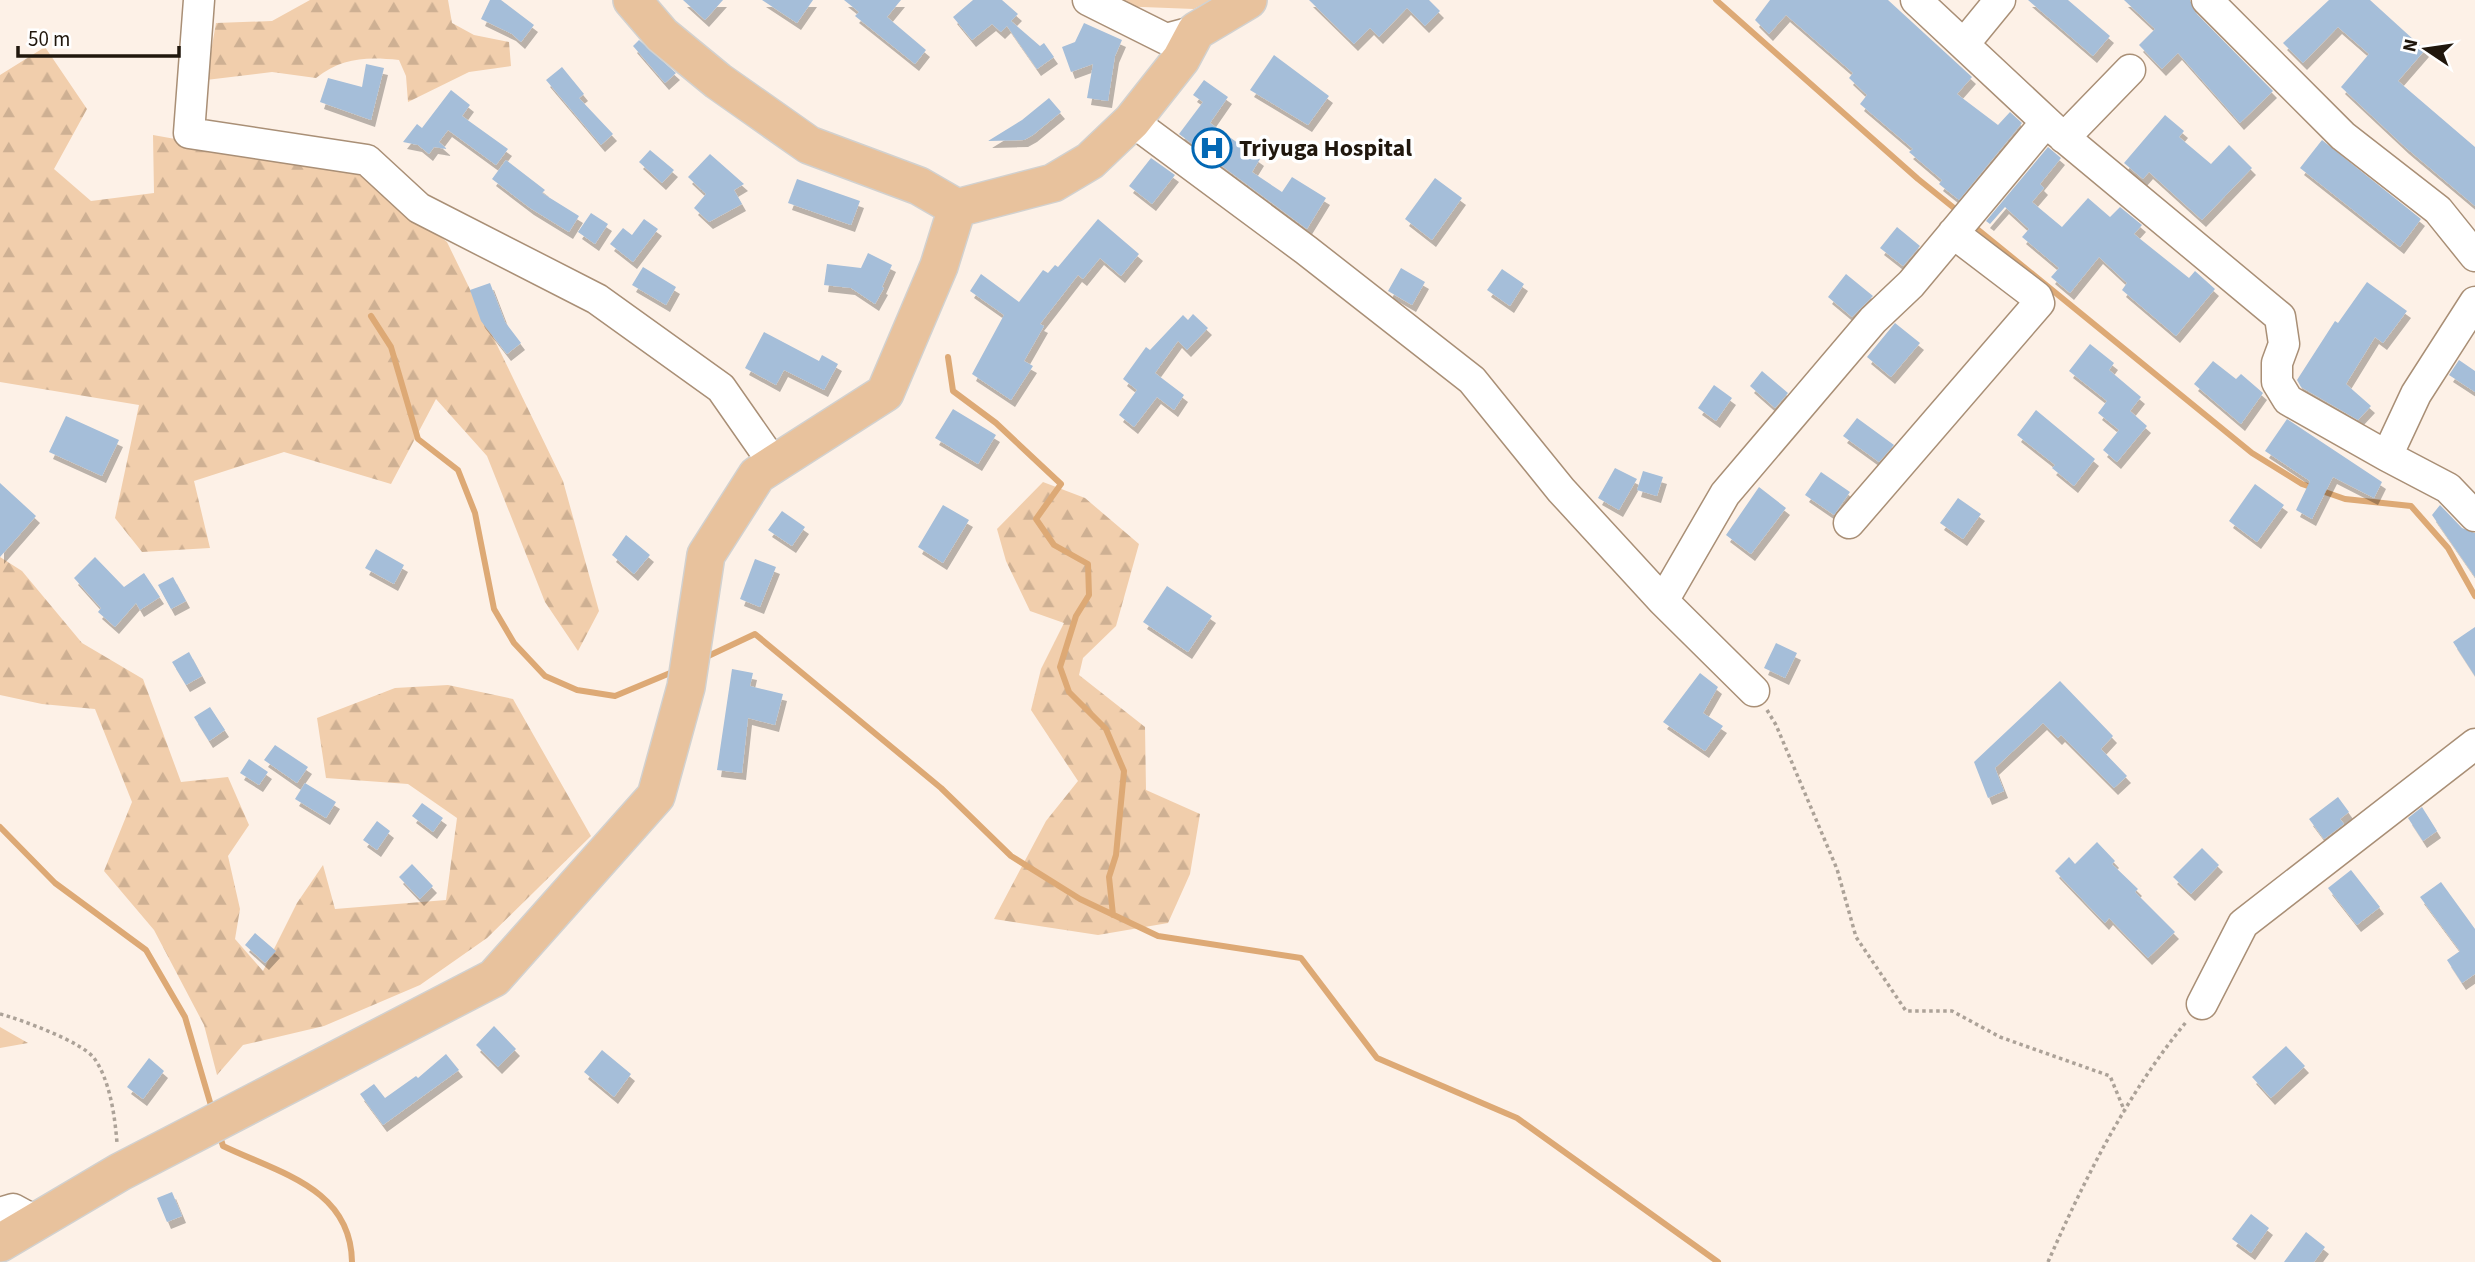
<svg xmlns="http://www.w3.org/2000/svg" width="2475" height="1262" font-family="'Source Sans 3',sans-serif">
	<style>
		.green { fill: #f1ceac }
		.forest { fill: url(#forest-firs) }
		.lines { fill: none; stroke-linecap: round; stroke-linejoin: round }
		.stream { stroke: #dda975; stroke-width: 6 }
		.building { fill: #a5bed9; filter: url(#shadow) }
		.minor-casing { stroke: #a98f76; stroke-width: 33 }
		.major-casing { stroke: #d2d1cf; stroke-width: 40 }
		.path { stroke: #aca298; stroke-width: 3.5; stroke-dasharray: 3.5 3.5; stroke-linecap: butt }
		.minor { stroke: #fff; stroke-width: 30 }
		.major { stroke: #e8c29d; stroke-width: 37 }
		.labels { text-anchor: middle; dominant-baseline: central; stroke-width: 7; stroke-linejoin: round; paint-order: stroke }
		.poi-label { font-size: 24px; font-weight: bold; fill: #20170d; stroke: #fff; text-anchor: start }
	</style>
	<defs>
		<pattern id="forest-firs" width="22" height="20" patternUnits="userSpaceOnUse" patternTransform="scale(1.75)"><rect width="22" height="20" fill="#f1ceac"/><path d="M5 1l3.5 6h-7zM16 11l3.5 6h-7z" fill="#ceb093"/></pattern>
		<filter id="shadow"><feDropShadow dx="4" dy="7" stdDeviation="0" flood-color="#0004"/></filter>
	</defs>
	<rect width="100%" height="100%" fill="#fdf1e7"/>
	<path class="green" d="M1111 0H1211L1194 9 1117 6Z"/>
	<path class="forest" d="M310 0H448L452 23 474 35 509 42 511 66 469 72 408 102 406 76 399 60C367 57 343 57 316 78L272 72 206 80 216 23 272 21Z
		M45 47 87 109 54 169 91 201 154 193 153 135 359 172 447 242 563 481 599 611 578 651 545 602 487 456 436 399 391 484 284 452 194 481 210 548 142 552 115 518 139 405 0 382V75Z
		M1043 482 1085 498 1139 544 1116 626 1083 658 1079 675 1145 727 1146 790 1200 814 1190 874 1168 923 1098 935 994 919 1046 821 1078 781 1031 710 1041 669 1064 623 1030 611 1006 561 997 529Z
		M0 557 22 571 82 643 143 679 181 782 228 777 249 825 228 856 240 909 235 939 263 971 297 903 323 865 335 909 446 900 457 818 408 784 326 778 317 718 395 688 448 685 513 699 591 836 487 938 420 985 324 1026 243 1045 217 1075 204 1025 154 930 104 871 132 802 95 709 42 704 0 695Z
		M0 1027 28 1043 0 1048Z"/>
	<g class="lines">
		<path class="stream" d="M1716 0 1918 179 1954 208
			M1971 224 2252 453 2302 484 2345 499 2411 506 2448 548 2475 596
			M371 316 391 347 418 439 458 470 475 513 494 609 514 643 545 676 577 690 615 696 675 671
			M948 357 953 391 996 423 1061 484 1036 519 1054 545 1088 564 1089 595 1076 616 1060 667 1069 692 1106 729 1124 771 1116 855 1109 877 1113 915
			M704 658 755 634 941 788 1011 856 1080 899 1158 936 1301 958 1377 1058 1517 1118 1718 1262
			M0 827 55 883 146 950 185 1017 212 1109
			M219 1133 223 1146C279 1173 351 1188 352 1262"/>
	</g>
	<path class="building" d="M490 0H501L534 25 521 42 512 34 481 19Z
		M683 0H723L705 20Z
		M762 0H813L797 23Z
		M844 0H901L887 17 926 50 915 64 855 16 859 12Z
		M973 0H1002L1018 14 1011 21 1040 46 1044 43 1054 57 1037 69 1007 26 1001 32 992 24 972 40 953 17Z
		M1309 0H1429L1440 11 1425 26 1407 8 1379 37 1370 28 1354 44Z
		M1770 0H1888L1972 77 1957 94 1998 125 2010 112 2022 123 1959 200 1939 184 1942 180 1909 152 1913 149 1860 104 1867 95 1849 78 1853 73 1786 15 1769 34 1755 20Z
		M2028 0H2068L2110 36 2093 56Z
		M2124 0H2190L2195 12 2273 91 2240 123 2178 53 2162 69 2139 45 2155 29Z
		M2329 0H2370L2425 50 2398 81 2475 147V206L2405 147 2341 87 2369 54 2338 27 2303 63 2283 43Z
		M1084 23 1122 40 1115 56 1108 101 1087 98 1093 64 1071 72 1062 47 1075 42Z
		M639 40 676 73 665 83 633 46Z
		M1274 55 1329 96 1308 125 1250 90Z
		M366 64 384 68 371 120 320 102 328 78 362 87Z
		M562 67 584 94 579 98 613 134 601 145 546 80Z
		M1204 80 1228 97 1210 123 1260 159 1252 172 1282 192 1292 177 1326 198 1307 229 1179 134 1203 102 1193 95Z
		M451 90 470 105 462 116 508 149 496 165 448 130 439 142 447 149 434 147 429 154 418 145 403 142 417 124 422 128Z
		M1049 98 1061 112 1033 135 1024 140 988 141 1022 120Z
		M2165 115 2184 131 2179 137 2211 164 2229 145 2252 168 2202 220 2149 172 2143 179 2124 163Z
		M2322 140 2421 219 2400 247 2300 168Z
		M2048 147 2061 158 2040 184 2044 188 2032 202 2062 227 2088 198 2110 217 2120 207 2142 225 2134 234 2189 278 2195 271 2215 289 2176 336 2122 290 2127 283 2099 257 2070 293 2051 277 2059 268 2022 237 2029 229 2005 207 1990 224 1986 221Z
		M650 150 674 170 662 183 639 162Z
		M710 154 744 184 734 190 742 204 709 222 694 208 706 194 688 177Z
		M1151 158 1175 175 1152 204 1129 186Z
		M506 160 545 190 542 193 579 216 569 232 530 208 492 179Z
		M1435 178 1462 198 1432 240 1405 219Z
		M797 179 860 201 851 225 788 203Z
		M591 213 608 224 595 244 578 232Z
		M644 219 658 229 633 262 610 244 623 228 632 235Z
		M1098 219 1139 254 1121 276 1100 258 1083 279 1078 275 1040 324 1044 326 1024 361 1033 366 1011 400 972 374 1004 315 970 291 981 274 1019 302 1043 270 1048 273 1055 265 1058 267Z
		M1897 227 1920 246 1903 266 1880 248Z
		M868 253 892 265 882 287 884 288 875 304 851 288 824 285 827 264 861 268Z
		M643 267 676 287 666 305 632 285Z
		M1401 268 1425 282 1412 305 1388 291Z
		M1502 269 1524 284 1510 306 1487 290Z
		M1846 274 1873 296 1852 317 1828 297Z
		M2367 282 2407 311 2383 343 2375 337 2346 384 2371 406 2358 420 2301 387 2297 380 2335 321 2338 323Z
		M490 283 505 322 521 343 507 354 481 321 470 290Z
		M1193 314 1208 328 1187 350 1178 341 1155 373 1184 395 1174 410 1157 397 1134 427 1119 415 1137 390 1123 379 1146 347 1150 350 1183 315 1188 320Z
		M1895 323 1920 343 1891 377 1867 357Z
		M764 332 819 361 822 355 838 364 824 390 784 370 776 385 745 368Z
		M2090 344 2114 363 2109 370 2141 397 2130 411 2147 426 2117 462 2103 450 2119 430 2098 413 2107 401 2069 371Z
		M2459 360 2475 371V392L2449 375Z
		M2213 361 2236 379 2241 374 2263 393 2241 424 2194 384Z
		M1762 371 1788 393 1775 408 1750 386Z
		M1714 385 1732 398 1716 421 1698 408Z
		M953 409 996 435 978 464 935 438Z
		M2036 410 2095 459 2074 486 2052 468 2055 465 2017 435Z
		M66 416 119 440 102 476 49 452Z
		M1857 418 1894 445 1879 462 1843 436Z
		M2287 419 2382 482 2374 498 2333 477 2312 519 2296 510 2310 481 2265 451Z
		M1615 468 1637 479 1619 510 1598 498Z
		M1643 471 1663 477 1657 496 1637 490Z
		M1821 472 1850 492 1834 515 1805 495Z
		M0 483 36 516 0 557Z
		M2255 484 2284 505 2257 542 2229 521Z
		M1759 487 1786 508 1751 554 1726 535Z
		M1958 498 1981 514 1963 539 1940 523Z
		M943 505 969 520 943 563 918 547Z
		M2440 505 2462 528 2475 533V577L2432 515Z
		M782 511 805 527 792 546 768 530Z
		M626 535 650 555 634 574 612 555Z
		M376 549 404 565 394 584 365 568Z
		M95 557 124 587 144 573 160 597 140 610 136 603 115 627 98 612 101 608 74 578Z
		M755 559 776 567 760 607 740 599Z
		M173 577 186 601 171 609 158 585Z
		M1167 586 1212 616 1188 652 1143 622Z
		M2475 627V676L2453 642Z
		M1776 643 1797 653 1785 678 1764 668Z
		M189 652 202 676 186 685 172 662Z
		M732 669 753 673 750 686 783 694 775 725 748 718 742 773 717 770Z
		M1700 673 1718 687 1703 713 1723 726 1705 751 1663 722Z
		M2060 681 2113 736 2101 749 2127 776 2114 788 2061 735 2058 738 2043 723 1995 768 2004 791 1988 798 1974 762Z
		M210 707 225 730 209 741 194 717Z
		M275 745 308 767 297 783 264 760Z
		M249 759 268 772 259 785 240 773Z
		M305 783 336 802 326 818 295 799Z
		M2338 797 2349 812 2340 819 2344 824 2324 839 2309 819Z
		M422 803 443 818 433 832 412 816Z
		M2422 807 2437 831 2423 841 2408 818Z
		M377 821 390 831 377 850 363 840Z
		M2097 842 2115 861 2112 864 2138 889 2135 892 2175 932 2148 958 2109 918 2105 923 2055 871 2069 857 2075 864Z
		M2202 848 2219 865 2191 894 2173 877Z
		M412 864 433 886 420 899 399 877Z
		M2351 870 2380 907 2357 925 2328 888Z
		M2441 882 2475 929V974L2462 983 2447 960 2460 951 2420 897Z
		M255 933 276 951 265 963 245 945Z
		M494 1026 516 1049 498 1067 476 1045Z
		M2286 1046 2305 1066 2271 1098 2252 1077Z
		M602 1050 631 1074 614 1097 584 1072Z
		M446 1054 459 1070 383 1125 360 1094 374 1084 385 1098 416 1076 418 1078Z
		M149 1058 164 1071 143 1099 127 1087Z
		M172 1192 182 1216 167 1222 157 1198Z
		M2251 1214 2269 1228 2251 1253 2232 1239Z
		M2306 1232 2325 1247 2314 1262H2284Z"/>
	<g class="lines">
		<g class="minor-casing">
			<path id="minor" d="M199 0 189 133 367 160 419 208 597 299 721 388 774 464
				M1088 0 1166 39 1196 31
				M1916 0 2054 129 2280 317 2284 344 2277 363V382L2288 400 2387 456
				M2207 0 2343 136 2438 210 2475 256
				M1964 44 2000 0
				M1132 121 1306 250 1472 380 1561 490 1663 601 1725 494 1873 320 1911 284 2046 122
				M2064 138 2130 70
				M2475 302 2416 394 2387 456 2448 488 2475 516
				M1849 523 2039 303 2037 297 1953 233
				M1663 601 1754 691
				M2202 1004 2243 924 2475 744
				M0 1213 13 1209 37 1222"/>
		</g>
		<g class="major-casing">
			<path id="major" d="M632 0 662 35 718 81 809 145 919 186 957 208 1053 183 1090 161 1132 121 1181 59 1196 31 1248 0
				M0 1243 120 1172 494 978 656 796 686 687 706 555 757 475 885 393 939 266 957 208"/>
		</g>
		<path class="path" d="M1767 710 1776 725 1837 869 1856 937 1906 1011H1952L2000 1037 2110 1076 2125 1112
			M0 1014C20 1019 82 1042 94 1058 110 1080 115 1117 117 1143
			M2048 1262C2085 1178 2128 1092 2187 1021"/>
		<use href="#minor" class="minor"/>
		<use href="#major" class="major"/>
	</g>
	<defs>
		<g id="hospital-ring" transform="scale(2.0125)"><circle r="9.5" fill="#fff" stroke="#0368b4" stroke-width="1.5"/><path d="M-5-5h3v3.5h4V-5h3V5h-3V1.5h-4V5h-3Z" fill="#0368b4"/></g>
	</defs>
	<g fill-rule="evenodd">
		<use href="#hospital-ring" x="1212" y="148"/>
	</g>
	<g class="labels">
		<g class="poi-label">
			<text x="1239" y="148">Triyuga Hospital</text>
		</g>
	</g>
	<g transform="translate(2426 49) rotate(283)" stroke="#ffffff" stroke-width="5" paint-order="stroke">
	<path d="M0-5L12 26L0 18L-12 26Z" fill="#20170d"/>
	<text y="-10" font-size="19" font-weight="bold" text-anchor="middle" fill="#20170d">N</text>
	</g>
	<path d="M18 46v10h161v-10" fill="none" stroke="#20170d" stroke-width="3.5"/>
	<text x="28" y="46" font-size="21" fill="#20170d" stroke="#ffffff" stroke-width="5" paint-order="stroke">50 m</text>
</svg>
